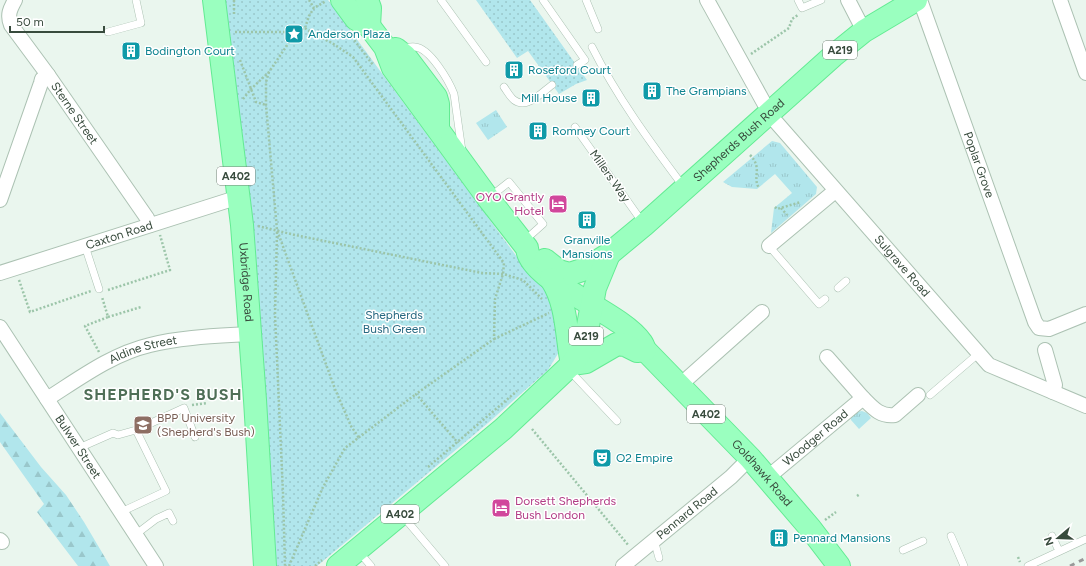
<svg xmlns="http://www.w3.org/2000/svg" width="1086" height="566" font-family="Figtree,sans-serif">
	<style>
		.grass { fill: url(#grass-tufts) }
		.forest { fill: url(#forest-firs) }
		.park { fill: url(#park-dots) }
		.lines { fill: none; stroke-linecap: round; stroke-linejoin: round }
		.lane-casing { stroke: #acc2b3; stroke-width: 8 }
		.street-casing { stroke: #acc2b3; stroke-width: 16 }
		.primary-casing { stroke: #63eb93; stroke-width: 24 }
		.path { stroke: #9cc5a9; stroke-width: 2.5; stroke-dasharray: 2 2; stroke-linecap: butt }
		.lane { stroke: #fff; stroke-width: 7 }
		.street { stroke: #fff; stroke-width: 14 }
		.primary { stroke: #9affbf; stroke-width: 22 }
		.rail { stroke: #999; stroke-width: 3; stroke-dasharray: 5 5; stroke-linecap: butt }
		.labels { text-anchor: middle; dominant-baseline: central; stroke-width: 3; stroke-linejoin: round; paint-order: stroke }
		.shield { fill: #fff; stroke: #748177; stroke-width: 1 }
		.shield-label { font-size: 11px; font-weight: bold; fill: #384b3d }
		.culture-label { font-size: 12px; fill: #0d838f; stroke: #fff; text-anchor: start }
		.street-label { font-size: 12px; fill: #384b3d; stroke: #fff }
		.hotel-label { font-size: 12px; fill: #b23c85; stroke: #fff; text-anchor: end }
		.park-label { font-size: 12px; fill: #266881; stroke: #fff }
		.education-label { font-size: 12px; fill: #785e54; stroke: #fff; text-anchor: start }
		.district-label { font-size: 16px; font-weight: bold; letter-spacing: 1px; fill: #4e6e56; stroke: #fff }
	</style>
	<defs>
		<pattern id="grass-tufts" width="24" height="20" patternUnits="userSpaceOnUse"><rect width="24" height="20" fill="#b1e6ec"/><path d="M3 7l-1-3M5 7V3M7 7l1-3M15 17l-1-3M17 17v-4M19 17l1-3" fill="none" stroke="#99c7cb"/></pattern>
		<pattern id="forest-firs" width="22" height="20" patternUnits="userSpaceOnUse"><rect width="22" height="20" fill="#b1e6ec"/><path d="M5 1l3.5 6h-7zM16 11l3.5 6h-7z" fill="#99c7cb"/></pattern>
		<pattern id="park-dots" width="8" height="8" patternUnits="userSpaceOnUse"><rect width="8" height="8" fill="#b1e6ec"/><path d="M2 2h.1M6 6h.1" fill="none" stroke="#99c7cb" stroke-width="1.8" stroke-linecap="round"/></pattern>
	</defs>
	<rect width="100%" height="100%" fill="#eaf6ee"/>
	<path class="grass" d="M496 110 507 127 488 140 476 123Z
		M772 141 780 143 817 187 816 194 771 233 774 208 792 193 775 174 757 189 732 187 723 182Z
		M862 411 867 413 871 418 859 429 851 420V417L857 412Z"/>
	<path class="forest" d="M0 413 41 467 66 495 84 522 110 566H78L37 512 44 504 0 442Z"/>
	<path class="park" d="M223 0H328L517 257 552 296 559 352 548 370 488 423 317 566H276L258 341Z
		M476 0H530L587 80 576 84 559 94 528 51 517 58Z"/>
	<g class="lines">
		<g class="lane-casing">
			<path id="lane" d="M441 0 486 62
				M543 0 585 60 577 65
				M586 0 598 29
				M798 0 802 8 821 0
				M108 32 141 23 136 0
				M592 47C617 97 650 142 683 186
				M403 48C406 48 411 46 415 47 430 48 449 81 454 94L462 151
				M504 87C507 91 510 97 514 100 527 110 542 92 552 85
				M575 127 643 223
				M490 197 509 182 543 224 524 241
				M85 246 99 289
				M769 246 819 304 825 299
				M838 288 846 281
				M569 370 617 421
				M930 395 978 354
				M136 430 184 408 195 437
				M79 448 113 433 118 435 136 430 166 491 121 512
				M402 515 445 566
				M135 535 156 519 169 513 173 521
				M951 536 964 566
				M1052 536 1059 551
				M652 541 656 547 659 558
				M903 550 923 541
				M359 552 371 566
				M1028 566 1086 539"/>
		</g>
		<g class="street-casing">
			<g id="street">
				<path id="s1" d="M15 0C10 9 7 15 11 25L48 75 147 218 150 225"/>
				<path d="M707 0 764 103 771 112"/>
				<path d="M848 0 864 31"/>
				<path id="s2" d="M920 0 1035 322 1039 328 1049 329 1086 314"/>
				<path d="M1060 0 1086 73"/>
				<path id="s3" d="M769 114 989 365 1086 406"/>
				<path d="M0 200 41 83 42 79 48 75"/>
				<path d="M769 246 835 191"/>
				<path id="s4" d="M0 273 239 197"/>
				<path id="s5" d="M0 327 156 566"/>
				<path d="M1045 350 1055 385 1053 392"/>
				<path d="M827 357 863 398"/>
				<path d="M679 386 762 312"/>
				<path id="s6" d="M47 399C80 378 112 354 150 345 181 337 218 336 250 334"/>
				<path id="s7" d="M767 478 863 398C873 408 880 417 895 415L918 395"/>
				<path d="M0 540 2 542"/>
				<path id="s8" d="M623 566 731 477 750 458"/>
			</g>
		</g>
		<g class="primary-casing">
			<g id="primary">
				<path id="s9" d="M214 0 242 225 255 400 265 566"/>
				<path id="s10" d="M342 0 356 19 369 26 385 47 393 68 488 198 527 248C529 281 621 312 641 342 643 344 644 348 645 350L750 458 810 528 839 566"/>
				<path d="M367 0 370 8 369 26"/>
				<path d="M396 49 405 56 436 97 438 104V127"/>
				<path id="s11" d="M545 260 559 271 570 274 585 269 609 254 644 225 833 56 864 31 916 0"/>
				<path d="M551 279C568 305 566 336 572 364"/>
				<path d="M572 364 586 362 617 344 625 345 637 351 645 350"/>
				<path d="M338 566 503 429 572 364 584 347 595 288 609 254"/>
			</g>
		</g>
		<path class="path" d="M234 0V15
			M309 0 314 8
			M305 28 312 33 332 43 353 57 504 263 503 274 495 299 494 339 416 394 458 443
			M235 32H296
			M352 37 373 65
			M751 54 789 28 792 19 798 15
			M240 60 256 102 266 105
			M269 72 266 82V105L277 230 335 389 351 426 359 438
			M243 99 251 89 269 72 296 32 305 28 309 16 314 8 326 1
			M750 155C763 168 752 177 759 188
			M775 207 777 209 801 202
			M781 208 787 215
			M258 226 295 235 482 273 503 274 523 280 542 299
			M277 232 275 315 283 493 285 566
			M19 280 30 312 91 291
			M108 290 170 270 160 235
			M108 317 141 307
			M494 339 549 313
			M99 352 85 326 108 317 102 297
			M192 405 207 403
			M532 429 629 546
			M428 467 517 391
			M857 496 860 494
			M825 520 836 512
			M1018 557 1020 562
			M289 566 323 487 345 448 416 394
			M315 566 322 560"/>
		<use href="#lane" class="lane"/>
		<use href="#street" class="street"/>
		<use href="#primary" class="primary"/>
		<path class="rail" d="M1070 566 1086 558"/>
	</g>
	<defs>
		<g id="sight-square" transform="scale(1)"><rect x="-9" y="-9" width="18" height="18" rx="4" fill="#0f9aa8" stroke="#fff"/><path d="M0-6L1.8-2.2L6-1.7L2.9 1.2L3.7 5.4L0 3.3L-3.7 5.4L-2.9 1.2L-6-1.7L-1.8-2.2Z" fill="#fff"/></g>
		<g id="building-square" transform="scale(1)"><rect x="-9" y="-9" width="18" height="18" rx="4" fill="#0f9aa8" stroke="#fff"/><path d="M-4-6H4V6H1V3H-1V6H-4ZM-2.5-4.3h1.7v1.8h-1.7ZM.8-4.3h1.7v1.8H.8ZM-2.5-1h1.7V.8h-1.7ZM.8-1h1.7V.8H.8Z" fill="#fff"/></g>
		<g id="hotel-square" transform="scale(1)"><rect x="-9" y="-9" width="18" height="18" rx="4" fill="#d1479c" stroke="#fff"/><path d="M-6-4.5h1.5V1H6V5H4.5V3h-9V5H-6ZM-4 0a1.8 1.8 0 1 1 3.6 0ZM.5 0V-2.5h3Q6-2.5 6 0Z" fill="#fff"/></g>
		<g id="university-square" transform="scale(1)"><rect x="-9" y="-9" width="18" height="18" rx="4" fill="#8d6e63" stroke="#fff"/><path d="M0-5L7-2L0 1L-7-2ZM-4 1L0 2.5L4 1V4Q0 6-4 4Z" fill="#fff"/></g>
		<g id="theatre-square" transform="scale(1)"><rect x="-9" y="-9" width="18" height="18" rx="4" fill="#0f9aa8" stroke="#fff"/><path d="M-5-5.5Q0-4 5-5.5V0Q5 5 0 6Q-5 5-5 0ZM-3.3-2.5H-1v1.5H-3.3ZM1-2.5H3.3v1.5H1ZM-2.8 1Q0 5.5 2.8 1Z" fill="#fff"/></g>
	</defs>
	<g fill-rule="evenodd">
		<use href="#sight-square" x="294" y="34"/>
		<use href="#building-square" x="131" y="51"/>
		<use href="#building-square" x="514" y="70"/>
		<use href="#building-square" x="652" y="91"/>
		<use href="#building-square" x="591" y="98"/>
		<use href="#building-square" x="538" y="131"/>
		<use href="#hotel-square" x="558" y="204"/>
		<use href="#building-square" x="587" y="220"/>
		<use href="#university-square" x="143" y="425"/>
		<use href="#theatre-square" x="602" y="458"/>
		<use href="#hotel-square" x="501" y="508"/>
		<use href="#building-square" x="779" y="538"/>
	</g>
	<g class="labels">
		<g class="shield">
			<rect x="823" y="41" width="34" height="18" rx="3"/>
			<rect x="217" y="167" width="38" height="18" rx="3"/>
			<rect x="569" y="327" width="34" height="18" rx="3"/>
			<rect x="687" y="405" width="38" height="18" rx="3"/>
			<rect x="381" y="505" width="38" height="18" rx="3"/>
		</g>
		<g class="shield-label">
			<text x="840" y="50">A219</text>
			<text x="236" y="176">A402</text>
			<text x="586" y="336">A219</text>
			<text x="706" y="414">A402</text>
			<text x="400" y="514">A402</text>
		</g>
		<g class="culture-label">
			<text x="308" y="34">Anderson Plaza</text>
			<text x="145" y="51">Bodington Court</text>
			<text x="528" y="70">Roseford Court</text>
			<text x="666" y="91">The Grampians</text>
			<text x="577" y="98" text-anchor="end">Mill House</text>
			<text x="552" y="131">Romney Court</text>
			<text x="587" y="240" text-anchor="middle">Granville<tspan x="587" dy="14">Mansions</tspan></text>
			<text x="616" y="458">O2 Empire</text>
			<text x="793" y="538">Pennard Mansions</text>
		</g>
		<g class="street-label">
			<text stroke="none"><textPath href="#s1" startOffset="135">Sterne Street</textPath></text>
			<text stroke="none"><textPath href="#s11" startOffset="246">Shepherds Bush Road</textPath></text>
			<text stroke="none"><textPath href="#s2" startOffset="175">Poplar Grove</textPath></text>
			<text transform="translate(610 176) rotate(55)">Millers Way</text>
			<text stroke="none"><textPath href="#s4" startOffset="125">Caxton Road</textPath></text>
			<text stroke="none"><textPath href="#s3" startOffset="202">Sulgrave Road</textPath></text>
			<text stroke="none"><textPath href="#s9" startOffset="284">Uxbridge Road</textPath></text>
			<text stroke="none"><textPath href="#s6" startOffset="109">Aldine Street</textPath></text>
			<text stroke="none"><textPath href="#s7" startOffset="63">Woodger Road</textPath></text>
			<text stroke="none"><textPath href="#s5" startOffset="143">Bulwer Street</textPath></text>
			<text stroke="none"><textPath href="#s10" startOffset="641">Goldhawk Road</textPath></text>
			<text stroke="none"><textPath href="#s8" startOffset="83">Pennard Road</textPath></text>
		</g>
		<g class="hotel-label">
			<text x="544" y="197">OYO Grantly<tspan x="544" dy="14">Hotel</tspan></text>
			<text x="515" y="501" text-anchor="start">Dorsett Shepherds<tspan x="515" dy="14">Bush London</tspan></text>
		</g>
		<g class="park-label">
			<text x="394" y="315">Shepherds<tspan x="394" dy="14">Bush Green</tspan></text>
		</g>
		<g class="education-label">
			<text x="157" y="418">BPP University<tspan x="157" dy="14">(Shepherd's Bush)</tspan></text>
		</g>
		<g class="district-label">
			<text x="163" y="394">SHEPHERD'S BUSH</text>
		</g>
	</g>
	<g transform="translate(1058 538) rotate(251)" stroke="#ffffff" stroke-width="3" paint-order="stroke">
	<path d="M0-3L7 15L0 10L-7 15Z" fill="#384b3d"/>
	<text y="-6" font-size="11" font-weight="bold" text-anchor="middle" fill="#384b3d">N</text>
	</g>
	<path d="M10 26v6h94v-6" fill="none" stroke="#384b3d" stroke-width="2"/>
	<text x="16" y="26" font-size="12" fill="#384b3d" stroke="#ffffff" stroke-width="3" paint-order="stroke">50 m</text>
</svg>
